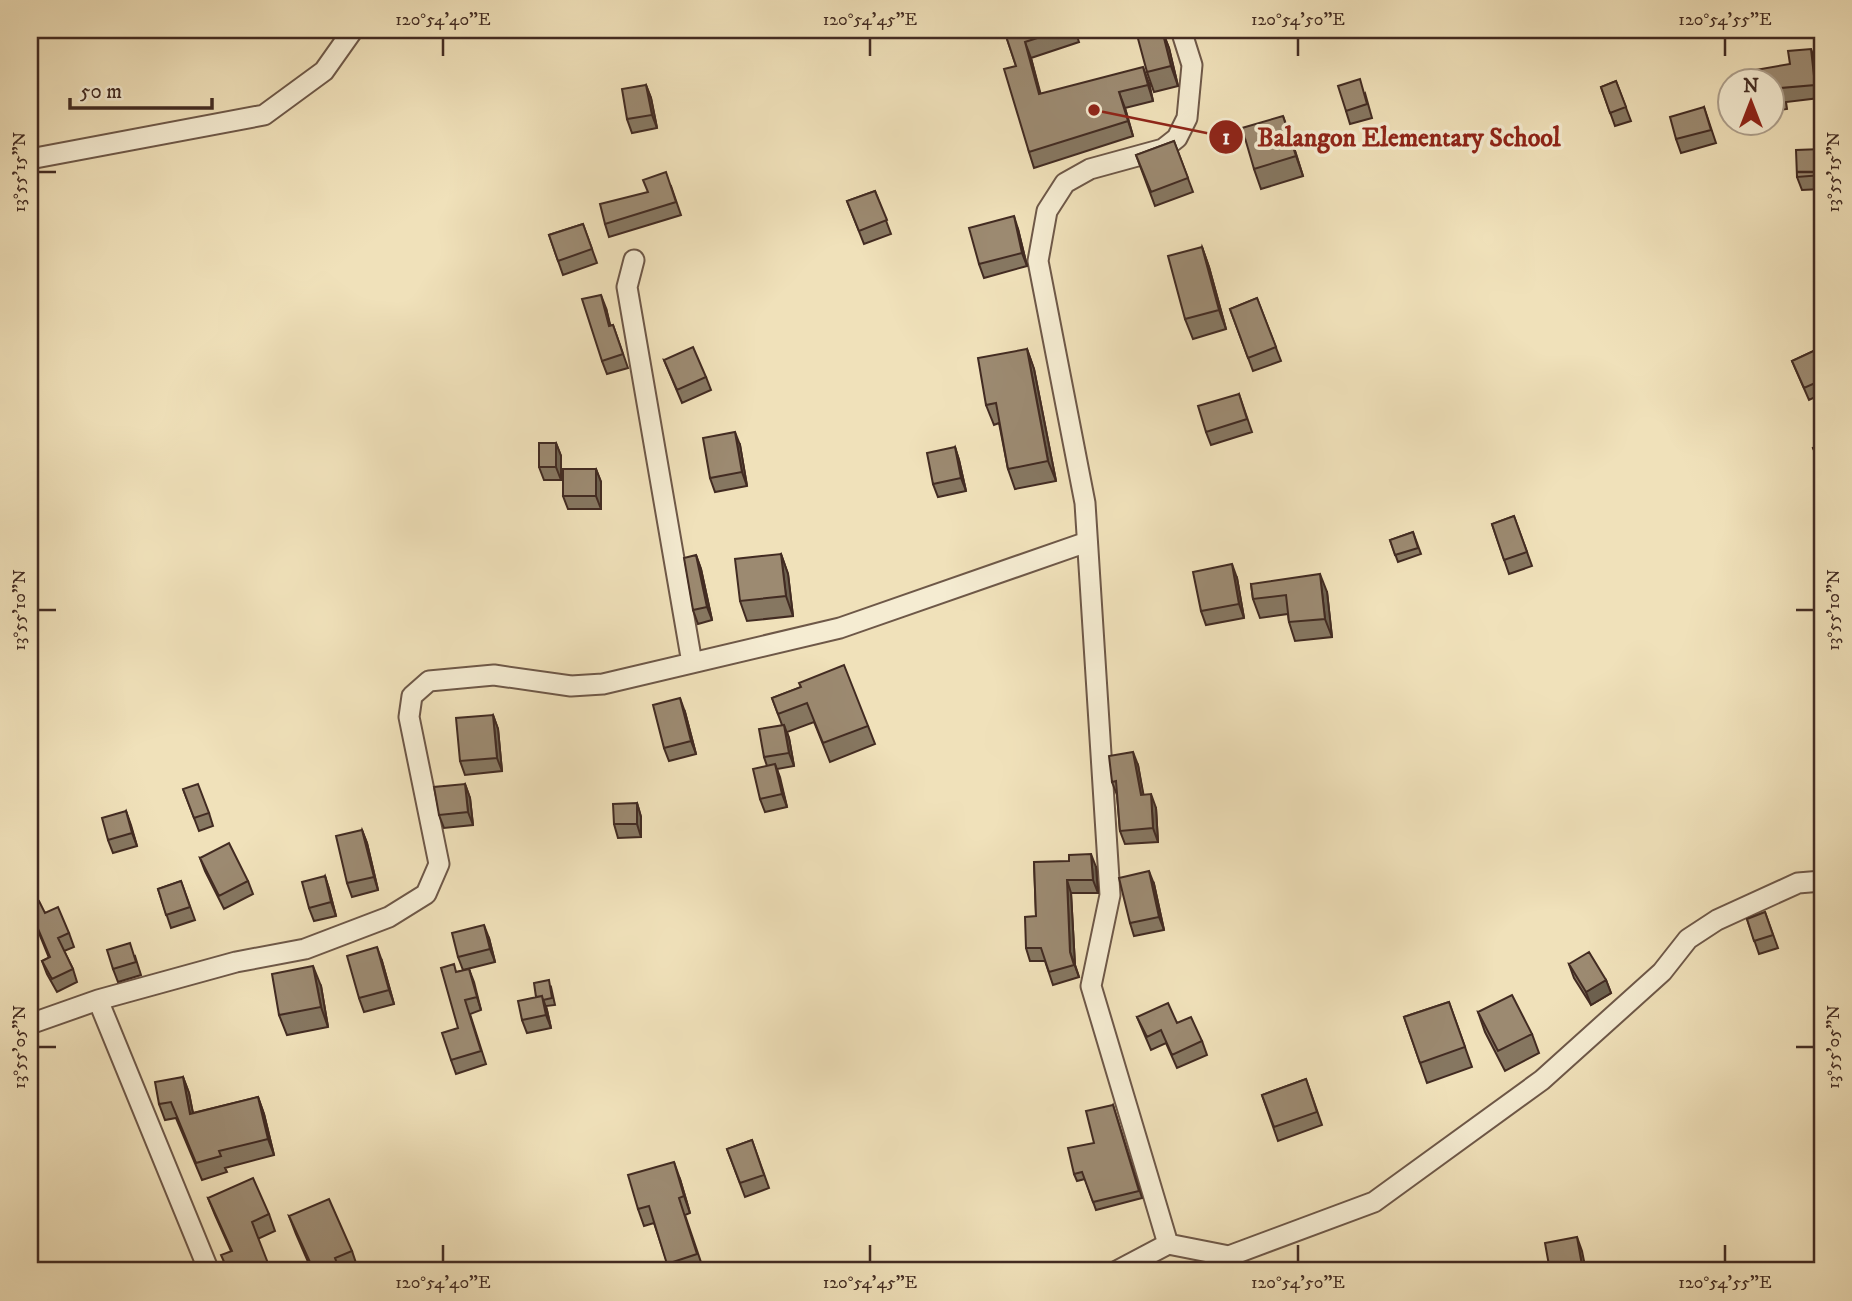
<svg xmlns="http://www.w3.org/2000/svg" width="1852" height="1301" font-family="'IM FELL DW Pica',serif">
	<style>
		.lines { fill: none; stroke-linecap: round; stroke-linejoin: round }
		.minor-casing { stroke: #6e5848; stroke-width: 23 }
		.minor { stroke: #f5ecd2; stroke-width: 19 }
		.wall { fill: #867761; stroke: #422b22; stroke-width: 2 }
		.shaded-wall { fill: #6d614f; stroke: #422b22; stroke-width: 2 }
		.building { fill: #9c8a71; stroke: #422b22; stroke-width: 2 }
		.ticks { fill: none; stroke: #422b22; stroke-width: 2.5 }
		.leader { fill: none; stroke: #8f2418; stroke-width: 2.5 }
		.callout-dot { fill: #8f2418; stroke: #f5ecd2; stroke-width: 2.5 }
		.mark-label { font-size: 21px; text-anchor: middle; font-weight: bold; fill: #fff }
		.callout-label { font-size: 26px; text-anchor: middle; font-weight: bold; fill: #8f2418; stroke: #f5ecd2; stroke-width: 7; stroke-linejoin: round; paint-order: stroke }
		.neatline { fill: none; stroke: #422b22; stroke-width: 2.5 }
		.ticks-label { font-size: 18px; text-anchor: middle; fill: #422b22 }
	</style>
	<rect width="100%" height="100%" fill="#f0e1ba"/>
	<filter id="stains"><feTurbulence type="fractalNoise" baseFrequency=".00286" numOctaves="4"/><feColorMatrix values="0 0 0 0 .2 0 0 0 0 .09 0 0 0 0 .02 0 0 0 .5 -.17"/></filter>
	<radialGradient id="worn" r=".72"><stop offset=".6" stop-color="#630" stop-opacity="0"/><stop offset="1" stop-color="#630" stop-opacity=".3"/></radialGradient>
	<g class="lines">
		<g class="minor-casing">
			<path id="minor" d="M30 159 264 115 324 71 353 30
				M634 260 627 287 692 663
				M98 1000 236 962 305 949 389 917 426 894 439 864 409 717 412 696 429 681 494 675 571 686 603 684 840 628 1087 542
				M30 1024 98 1000 209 1271
				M1168 1244 1229 1256 1374 1202 1542 1080 1662 972 1688 939 1717 920 1798 883 1822 881
				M1117 1271 1168 1244 1091 986 1110 895 1085 503 1038 261 1047 211 1065 183 1090 169 1163 149 1177 138 1187 118 1192 65 1181 30"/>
		</g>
		<use href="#minor" class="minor"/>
	</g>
	<path class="wall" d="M1004 30H1075L1079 42 1031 58 1040 94 1149 83 1153 101 1125 108 1133 136 1034 168 1029 152 1016 66Z
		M1162 30 1169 48 1178 86 1154 92 1147 72Z
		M1816 63 1819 98 1786 102 1787 109 1772 111V80Z
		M1616 81 1631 121 1615 126 1601 87Z
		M646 85 651 98 657 128 632 133 627 119Z
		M1365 93 1372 118 1350 124 1346 111Z
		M1704 107 1716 143 1681 153 1676 139Z
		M1290 135 1303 176 1261 189 1254 169Z
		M1174 141 1193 192 1155 206 1136 155Z
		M1822 149V189L1802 190 1797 177Z
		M671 186 681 215 609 237 605 224 648 192Z
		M875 191 891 234 864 244 847 201Z
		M583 224 597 263 563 275 549 235Z
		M1018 229 1027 266 984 278 979 264Z
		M1202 247 1209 267 1226 329 1193 339 1185 319Z
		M1257 298 1281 361 1253 371 1230 309Z
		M606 308 610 326 613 325 628 368 607 374 602 361Z
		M1822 347V394L1809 400 1792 361Z
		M1027 349 1034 369 1056 481 1015 489 1008 469 999 423 994 425 986 405Z
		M664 360 706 377 711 390 682 403Z
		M1239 394 1252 432 1211 445 1206 432Z
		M1822 442V468L1818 461 1813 448Z
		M556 443 561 456V480H544L539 467Z
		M740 445 747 486 715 492 710 478Z
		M955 447 959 460 966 491 938 497 933 484Z
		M596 469 601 482V509H568L563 496Z
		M1514 516 1532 566 1509 574 1492 524Z
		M1413 532 1421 554 1398 562 1390 540Z
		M781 554 788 574 793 616 747 621 740 601Z
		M696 555 701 569 712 620 698 624 693 610Z
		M1237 578 1244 618 1206 625 1201 611Z
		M1251 584 1327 592 1332 637 1295 641 1289 622 1288 614 1260 618 1253 599Z
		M801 687 868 726 875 744 830 762 814 722 787 732 789 738 794 766 777 769 787 807 765 812 760 799 767 766 764 757 782 725 772 698Z
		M685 712 696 754 669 761 664 748Z
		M493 715 498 729 502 771 465 775 460 761Z
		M1138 765 1143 795 1156 808 1158 842 1125 844 1120 831 1117 795 1112 782Z
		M465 784 470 798 473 825 444 828 439 815Z
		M183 789 209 813 213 826 199 831Z
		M637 803 641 817V837L618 838 614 824Z
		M126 811 137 846 113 853 108 840Z
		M362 830 367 843 378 890 352 897 347 883Z
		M200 858 248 881 253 894 224 909 205 871Z
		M1034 862 1096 867 1098 893H1071L1075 965 1079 977 1053 985 1045 961H1030L1026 948 1036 916Z
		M325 876 329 889 336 916 314 921 309 908Z
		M181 881 195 920 171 928 158 889Z
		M1154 884 1164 930 1134 936 1130 923Z
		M30 911 45 913 69 933 74 947 64 951 73 969 77 982 57 992 47 974 42 961 49 958Z
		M1765 912 1778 948 1759 954 1747 919Z
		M489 938 495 962 463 970 458 957Z
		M135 956 141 975 118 982 113 969Z
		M382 961 394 1004 364 1012 359 998Z
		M1569 964 1606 980 1611 993 1591 1005 1574 978Z
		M469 969 481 1010 470 1014 486 1064 456 1074 451 1060 458 1028 457 972Z
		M321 986 328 1027 287 1035 279 1015Z
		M551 987 555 1005 546 1006 551 1028 527 1033 522 1020 536 997Z
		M1449 1002 1472 1067 1427 1083 1404 1017Z
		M1478 1012 1532 1034 1539 1053 1505 1071 1485 1032Z
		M1137 1017 1177 1023 1202 1041 1207 1055 1177 1068 1166 1043 1151 1050Z
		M183 1077 189 1093 193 1113 258 1097 264 1114 274 1155 225 1168 227 1172 202 1180 176 1118 165 1120 159 1104Z
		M1306 1079 1322 1125 1278 1141 1262 1095Z
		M1113 1105 1142 1198 1096 1210 1085 1179 1077 1181 1074 1174 1094 1143Z
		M752 1140 769 1188 745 1197 727 1149Z
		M680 1179 690 1213 685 1215 704 1271H670L654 1223 644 1226 638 1209Z
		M208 1198 269 1214 275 1231 231 1251 215 1215Z
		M289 1216 352 1251 358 1269 354 1271H312L296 1234Z"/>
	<path class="shaded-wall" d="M1162 30 1169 48 1178 86 1171 66Z
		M1025 42 1031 58 1045 110 1039 94Z
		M1811 49 1816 63 1819 98 1815 85Z
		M1143 67 1149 83 1153 101 1148 85Z
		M646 85 651 98 657 128 652 115Z
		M1119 92 1125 108 1133 136 1128 121Z
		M1283 116 1290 135 1303 176 1296 156Z
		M1014 216 1018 229 1027 266 1022 253Z
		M1202 247 1209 267 1226 329 1219 310Z
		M601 295 606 308 614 340 609 326Z
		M1027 349 1034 369 1056 481 1048 461Z
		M735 432 740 445 747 486 742 472Z
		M556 443 561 456V480L556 467Z
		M955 447 959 460 966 491 961 478Z
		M596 469 601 482V509L596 496Z
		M781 554 788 574 793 616 786 596Z
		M696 555 701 569 712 620 707 607Z
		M1232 564 1237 578 1244 618 1239 604Z
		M1320 574 1327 592 1332 637 1325 619Z
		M680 698 685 712 696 754 691 741Z
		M493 715 498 729 502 771 497 758Z
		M784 725 789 738 794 766 789 753Z
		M1133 752 1138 765 1146 808 1141 795Z
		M775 764 780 777 787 807 782 794Z
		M465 784 470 798 473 825 468 812Z
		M1151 794 1156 808 1158 842 1153 828Z
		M637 803 641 817V837L637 824Z
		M126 811 131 825 137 846 132 833Z
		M362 830 367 843 378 890 374 877Z
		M1091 854 1096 867 1098 893 1093 880Z
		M1149 871 1154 884 1164 930 1159 917Z
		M325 876 329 889 336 916 331 902Z
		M1067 880 1071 893 1075 965 1079 977 1070 952Z
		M484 925 489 938 495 962 490 949Z
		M377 947 382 961 394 1004 389 990Z
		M313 966 321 986 328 1027 321 1007Z
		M469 969 474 982 481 1010 477 997Z
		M1606 980 1611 993 1591 1005 1586 992Z
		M542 996 547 1010 551 1028 546 1015Z
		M183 1077 189 1093 196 1130 190 1114Z
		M258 1097 264 1114 274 1155 268 1139Z
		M674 1162 680 1179 690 1213 684 1196Z
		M1577 1237 1582 1251 1586 1271H1583Z"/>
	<path class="building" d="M1004 30H1062L1025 42 1039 94 1143 67 1148 85 1119 92 1128 121 1029 152 1004 69 1016 66Z
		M1156 30H1162L1171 66 1147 72 1137 35Z
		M1811 49 1815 85 1781 88 1782 96 1772 97V80H1739L1738 73 1790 64 1788 51Z
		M1360 79 1367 104 1346 111 1338 86Z
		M1616 81 1626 107 1610 113 1601 87Z
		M646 85 652 115 627 119 622 89Z
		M1704 107 1711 130 1676 139 1670 117Z
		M1283 116 1296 156 1254 169 1242 128Z
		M1174 141 1188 178 1151 192 1136 155Z
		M1822 149V175L1797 177 1796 150Z
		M666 172 676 202 605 224 600 204 648 192 643 180Z
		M875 191 887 220 859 231 847 201Z
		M1014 216 1022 253 979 264 969 228Z
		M583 224 592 249 558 261 549 235Z
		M1202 247 1219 310 1185 319 1168 256Z
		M601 295 609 326 613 325 623 354 602 361 582 299Z
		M1257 298 1276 347 1248 358 1230 309Z
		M693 347 706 377 677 390 664 360Z
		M1822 347V380L1804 388 1792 361Z
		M1027 349 1048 461 1008 469 996 403 986 405 978 358Z
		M1239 394 1247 419 1206 432 1198 406Z
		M735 432 742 472 710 478 703 438Z
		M1822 442V460H1821L1813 448Z
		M539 443H556V467H539Z
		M955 447 961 478 933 484 927 453Z
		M563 469H596V496H563Z
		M1514 516 1527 552 1504 560 1492 524Z
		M1413 532 1418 548 1395 555 1390 540Z
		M781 554 786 596 740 601 735 559Z
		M696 555 707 607 693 610 684 558Z
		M1232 564 1239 604 1201 611 1193 572Z
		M1320 574 1325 619 1289 622 1286 595 1253 599 1251 584Z
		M844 665 868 726 823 743 807 703 778 714 772 698 801 687 799 683Z
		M680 698 691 741 664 748 653 705Z
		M493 715 497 758 460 761 456 718Z
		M784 725 789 753 764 757 759 729Z
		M1133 752 1141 795 1151 794 1153 828 1120 831 1116 781 1112 782 1109 756Z
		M775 764 782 794 760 799 753 769Z
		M198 784 209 813 194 818 183 789Z
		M465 784 468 812 439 815 434 787Z
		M637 803V824H614L613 804Z
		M126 811 132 833 108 840 102 818Z
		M362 830 374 877 347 883 336 836Z
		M229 843 248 881 219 896 200 858Z
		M1091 854 1093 880H1067L1070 952 1074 965 1049 972 1041 948H1026L1025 917 1036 916 1034 862 1069 861V855Z
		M1149 871 1159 917 1130 923 1119 878Z
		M325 876 331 902 309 908 302 882Z
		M181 881 190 907 166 915 158 889Z
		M39 901 45 913 58 907 69 933 58 938 73 969 52 979 42 961 50 957 30 910V905Z
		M1765 912 1773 935 1754 941 1747 919Z
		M484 925 490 949 458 957 452 933Z
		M130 943 136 962 113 969 107 950Z
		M377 947 389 990 359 998 347 956Z
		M1589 952 1606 980 1586 992 1569 964Z
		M454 964 456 972 469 969 477 997 465 1000 481 1051 451 1060 442 1033 458 1028 441 968Z
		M313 966 321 1007 279 1015 272 974Z
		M549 980 552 998 543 1000 542 996 536 997 534 983Z
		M1512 995 1532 1034 1498 1051 1478 1012Z
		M542 996 546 1015 522 1020 518 1001Z
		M1449 1002 1465 1047 1420 1063 1404 1017Z
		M1168 1003 1177 1023 1191 1017 1202 1041 1172 1055 1161 1030 1147 1037 1137 1017Z
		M183 1077 190 1114 258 1097 268 1139 219 1151 221 1156 196 1163 171 1102 159 1104 155 1082Z
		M1306 1079 1317 1112 1274 1127 1262 1095Z
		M1113 1105 1139 1191 1093 1202 1082 1172 1074 1174 1068 1148 1094 1143 1086 1111Z
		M752 1140 764 1175 740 1183 727 1149Z
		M674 1162 684 1196 679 1198 697 1254 667 1264 649 1206 638 1209 628 1175Z
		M253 1178 269 1214 252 1222 271 1271H228L221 1255 232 1251 208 1198Z
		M329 1199 352 1251 335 1258 340 1271H314L289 1216Z
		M1577 1237 1583 1271H1550L1545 1243Z
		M1296 1263 1298 1271H1273V1270Z"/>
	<path class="ticks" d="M443 38V56M870 38V56M1298 38V56M1725 38V56M38 172H56M1796 172H1814M38 610H56M1796 610H1814M38 1047H56M1796 1047H1814M443 1245V1262M870 1245V1262M1298 1245V1262M1725 1245V1262"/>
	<path class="leader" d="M1094 110L1226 137"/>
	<g class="callout-dot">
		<circle cx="1094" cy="110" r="7"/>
		<circle cx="1226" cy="137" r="18"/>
	</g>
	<g class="mark-label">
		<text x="1226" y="144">1</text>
	</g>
	<g class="callout-label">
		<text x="1409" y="146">Balangon Elementary School</text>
	</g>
	<rect width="1852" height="1301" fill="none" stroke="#f0e1ba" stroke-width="77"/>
	<g transform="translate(1751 102)"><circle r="33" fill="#f5ecd2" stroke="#ad9f8c" stroke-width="2"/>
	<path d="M0-5L12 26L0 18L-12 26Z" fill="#8f2418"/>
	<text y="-10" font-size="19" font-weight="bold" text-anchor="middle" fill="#422b22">N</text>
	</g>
	<path d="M70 98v10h142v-10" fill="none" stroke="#422b22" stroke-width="3.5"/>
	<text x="80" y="98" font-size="21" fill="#422b22" stroke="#f5ecd2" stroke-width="5" paint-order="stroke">50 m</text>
	<rect x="38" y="38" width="1776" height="1224" class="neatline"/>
	<g class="ticks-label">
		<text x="443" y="25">120°54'40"E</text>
		<text x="870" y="25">120°54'45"E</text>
		<text x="1298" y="25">120°54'50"E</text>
		<text x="1725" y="25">120°54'55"E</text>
		<text transform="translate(19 172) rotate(-90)" y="6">13°55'15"N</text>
		<text transform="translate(1833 172) rotate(-90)" y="6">13°55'15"N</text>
		<text transform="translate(19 610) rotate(-90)" y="6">13°55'10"N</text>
		<text transform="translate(1833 610) rotate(-90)" y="6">13°55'10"N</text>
		<text transform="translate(19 1047) rotate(-90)" y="6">13°55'05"N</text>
		<text transform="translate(1833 1047) rotate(-90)" y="6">13°55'05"N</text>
		<text x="443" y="1288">120°54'40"E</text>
		<text x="870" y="1288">120°54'45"E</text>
		<text x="1298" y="1288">120°54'50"E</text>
		<text x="1725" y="1288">120°54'55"E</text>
	</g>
	<rect width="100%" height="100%" filter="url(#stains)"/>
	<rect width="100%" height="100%" fill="url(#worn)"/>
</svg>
